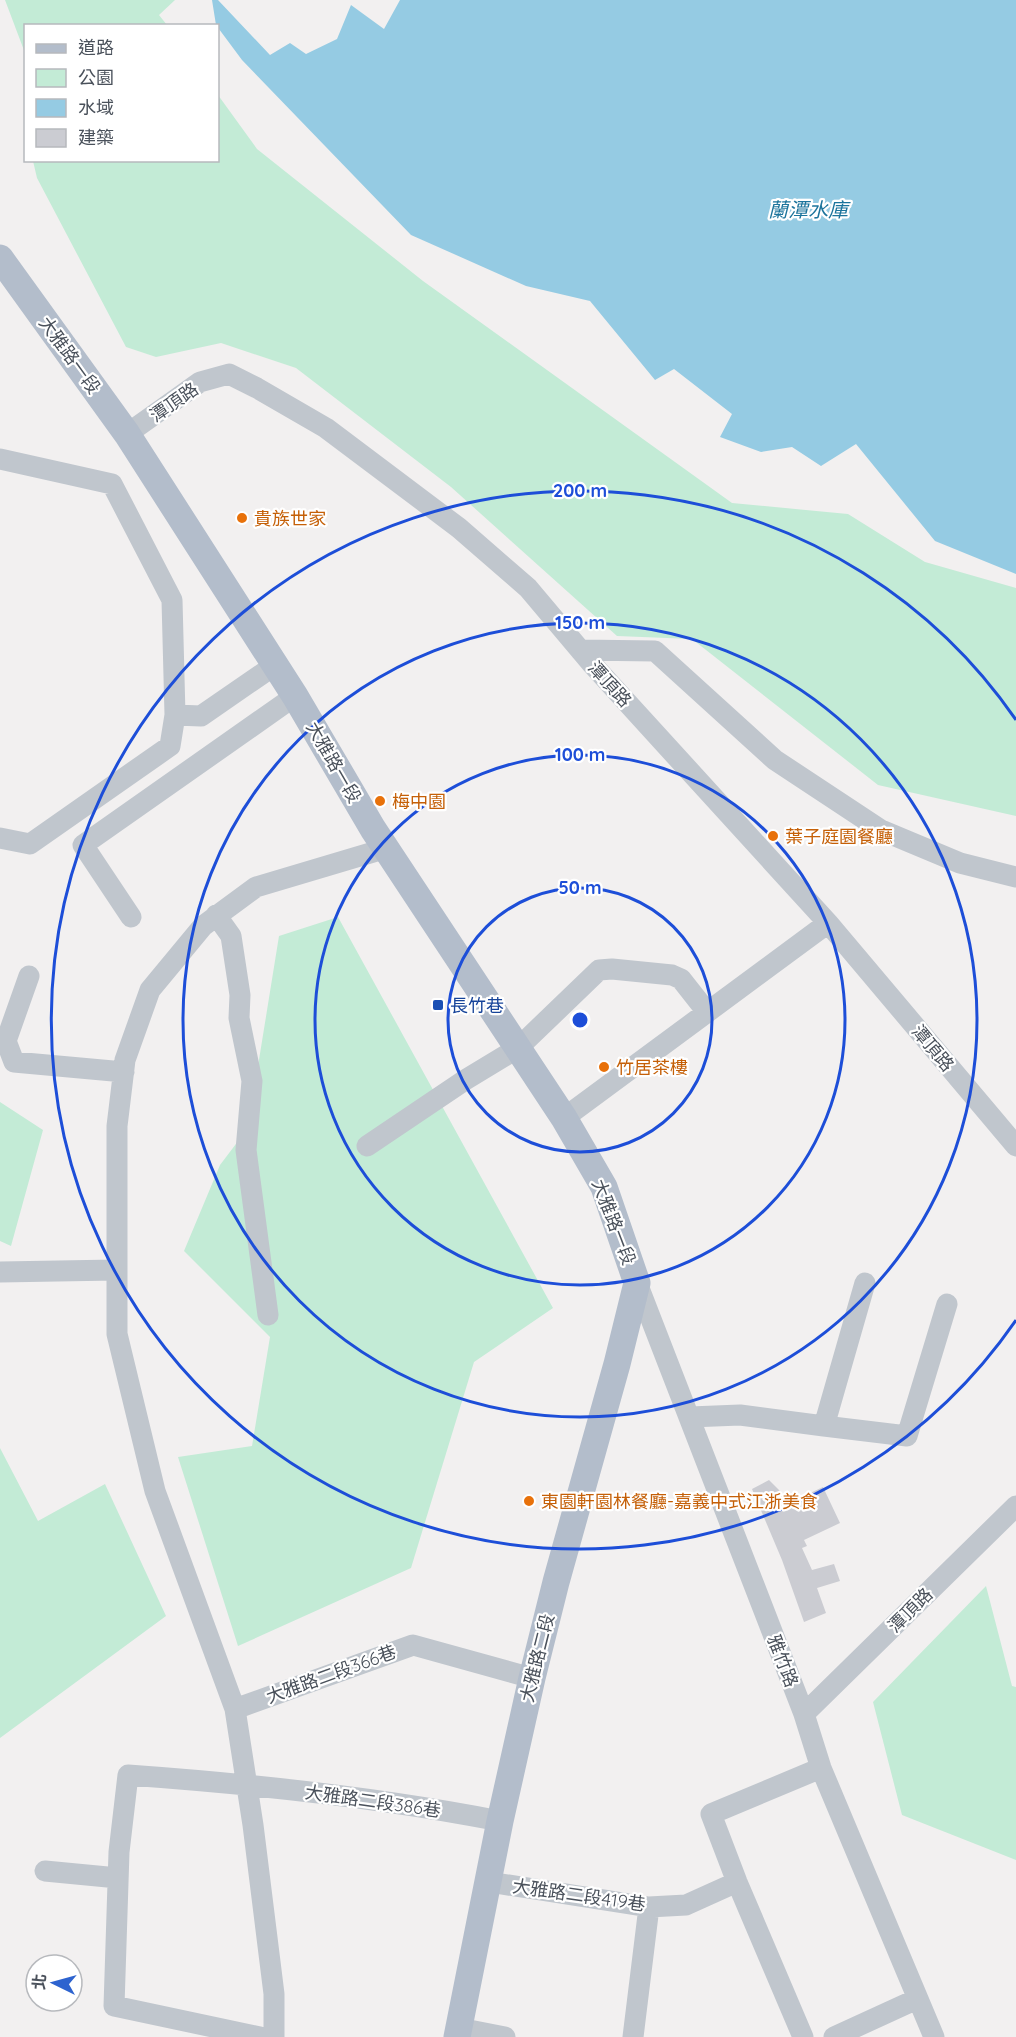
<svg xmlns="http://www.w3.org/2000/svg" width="1016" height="2037" font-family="Quicksand,'Noto Sans TC',sans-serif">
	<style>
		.green { fill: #c3ebd6 }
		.water { fill: #95cbe3 }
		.building { fill: #cbccd2 }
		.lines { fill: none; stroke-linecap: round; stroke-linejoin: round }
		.minor { stroke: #c0c6cd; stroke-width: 21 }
		.major { stroke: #b3bdcb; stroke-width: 27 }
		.ring { fill: none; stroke: #1d4ed8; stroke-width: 3 }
		.food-dot { fill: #e8710a; stroke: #fff; stroke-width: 2 }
		.transit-dot { fill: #1a4fb4; stroke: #fff; stroke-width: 2 }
		.labels { text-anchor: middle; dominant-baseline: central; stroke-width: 4.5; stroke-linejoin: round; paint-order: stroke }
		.street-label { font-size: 18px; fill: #4a515b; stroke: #fff }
		.food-label { font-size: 18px; fill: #c56008; stroke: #fff; text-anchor: start }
		.transit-label { font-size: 18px; fill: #164399; stroke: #fff; text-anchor: start }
		.water-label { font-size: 20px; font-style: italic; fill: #1c749c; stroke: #fff }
		.centre { fill: #1d4ed8; stroke: #fff; stroke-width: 3 }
		.ring-label { font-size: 18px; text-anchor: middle; font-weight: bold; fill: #1d4ed8; stroke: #fff; stroke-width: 4.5; stroke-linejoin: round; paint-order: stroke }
	</style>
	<rect width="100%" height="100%" fill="#f2f0f0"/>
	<path class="green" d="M5 0H175L159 15 167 25 26 26 25 53Z
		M218 95 257 149 423 281 732 503 848 514 925 562 1016 588V816L878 785 692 639 617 636 451 487 296 368 221 343 156 357 126 347 37 178 33 161 218 160Z
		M338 917 553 1308 474 1362 411 1568 238 1646 178 1457 252 1446 270 1337 184 1251 220 1165 248 1128 279 936Z
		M0 1102 43 1130 11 1246 0 1241Z
		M0 1448 38 1521 105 1484 166 1616 0 1738Z
		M986 1586 1012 1686 1016 1687V1860L902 1815 873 1702Z"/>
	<path class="water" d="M212 0H218L270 55 290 43 306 54 337 39 351 5 384 29 400 0H1016V574L935 541 856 444 821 466 792 447 761 452 720 437 732 414 674 369 655 380 590 301 526 286 411 235 242 60 216 25Z"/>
	<path class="building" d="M769 1480 791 1502 823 1487 840 1523 804 1540 807 1546 802 1548 812 1570 834 1564 840 1581 817 1588 826 1613 804 1622 782 1560 752 1489Z"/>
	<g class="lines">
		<path class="minor" d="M127 434 200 382 229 374 257 388 326 428 459 528 528 588 592 664 828 923 1016 1146
			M0 459 112 484 172 600 175 715 170 746 30 844 0 838
			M580 650 655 651 775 760 881 830 960 863 1016 877
			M175 715 201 716 275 665
			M216 915 231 936 240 995 239 1018 252 1081 246 1150 268 1315
			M131 917 83 845 295 696
			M29 976 6 1041 14 1062 124 1072
			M564 1118 828 923
			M367 1146 465 1080 518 1048 599 970 612 969 672 975 681 979 707 1012
			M0 1272 116 1270
			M637 1283 804 1714 821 1768 934 2037
			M690 1417 740 1415 824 1426 865 1283
			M824 1426 907 1436 947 1304
			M235 1709 413 1645 532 1678
			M804 1714 1016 1506
			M45 1871 118 1878
			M489 1882 649 1907 686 1905 737 1882
			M459 2028 505 2037
			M260 2037 114 2006 119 1852 128 1775C253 1784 378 1797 500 1821
			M274 2037V1994L253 1825 235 1709 155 1491 117 1334V1126L125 1060 150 990 203 926 256 887 387 848
			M633 2037 649 1907
			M803 2037 737 1882 711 1814 821 1768
			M834 2037 917 1999"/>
		<path class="major" d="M0 258 127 434 295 696 373 829 564 1118 604 1187 637 1283 617 1364 556 1582 532 1678 500 1821 457 2037"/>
	</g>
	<g class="ring">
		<circle cx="580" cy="1020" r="132"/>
		<circle cx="580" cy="1020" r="265"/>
		<circle cx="580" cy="1020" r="397"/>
		<path d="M1016 1320A529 529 0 1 1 1016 720"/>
	</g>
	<g class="food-dot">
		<circle cx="242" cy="518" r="6"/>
		<circle cx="380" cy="801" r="6"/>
		<circle cx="773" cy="836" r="6"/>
		<circle cx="604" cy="1067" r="6"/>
		<circle cx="529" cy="1501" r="6"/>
	</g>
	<rect class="transit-dot" x="432" y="999" width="12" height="12" rx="3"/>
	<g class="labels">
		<g class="street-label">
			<text transform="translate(70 355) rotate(54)">大雅路一段</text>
			<text transform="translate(174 402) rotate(-35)">潭頂路</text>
			<text transform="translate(610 684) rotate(48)">潭頂路</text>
			<text transform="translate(334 762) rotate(60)">大雅路一段</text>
			<text transform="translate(933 1048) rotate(50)">潭頂路</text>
			<text transform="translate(614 1222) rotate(69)">大雅路一段</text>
			<text transform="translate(910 1610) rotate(-45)">潭頂路</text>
			<text transform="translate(537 1658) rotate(-76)">大雅路二段</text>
			<text transform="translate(783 1661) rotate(69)">雅竹路</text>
			<text transform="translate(331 1674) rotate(-20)">大雅路二段366巷</text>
			<text transform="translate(373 1801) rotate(8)">大雅路二段386巷</text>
			<text transform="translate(579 1895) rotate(8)">大雅路二段419巷</text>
		</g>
		<g class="food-label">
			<text x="254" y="518">貴族世家</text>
			<text x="392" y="801">梅中園</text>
			<text x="785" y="836">葉子庭園餐廳</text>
			<text x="616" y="1067">竹居茶樓</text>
			<text x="541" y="1501">東園軒園林餐廳-嘉義中式江浙美食</text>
		</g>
		<g class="transit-label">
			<text x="450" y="1005">長竹巷</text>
		</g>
		<g class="water-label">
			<text x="808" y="209">蘭潭水庫</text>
		</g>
	</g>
	<circle cx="580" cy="1020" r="9" class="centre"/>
	<g class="ring-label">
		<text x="580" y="497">200 m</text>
		<text x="580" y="629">150 m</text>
		<text x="580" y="761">100 m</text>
		<text x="580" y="894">50 m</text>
	</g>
	<rect x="24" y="24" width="195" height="138" fill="#ffffff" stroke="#b7b9bd" stroke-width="1.5"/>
	<rect x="36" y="44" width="30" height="9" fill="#b3bdcb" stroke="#b7b9bd" stroke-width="1.5"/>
	<text x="78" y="54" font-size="18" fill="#4a515b">道路</text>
	<rect x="36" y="69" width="30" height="18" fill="#c3ebd6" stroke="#b7b9bd" stroke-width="1.5"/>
	<text x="78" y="84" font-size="18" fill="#4a515b">公園</text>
	<rect x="36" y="99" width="30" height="18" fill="#95cbe3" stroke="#b7b9bd" stroke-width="1.5"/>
	<text x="78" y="114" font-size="18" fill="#4a515b">水域</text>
	<rect x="36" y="129" width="30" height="18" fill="#cbccd2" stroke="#b7b9bd" stroke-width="1.5"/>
	<text x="78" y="144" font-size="18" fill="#4a515b">建築</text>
	<g transform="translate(54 1983) rotate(275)"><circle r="28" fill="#ffffff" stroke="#b7b9bd" stroke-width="1.5"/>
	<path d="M0-4.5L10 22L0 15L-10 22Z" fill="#2d63cf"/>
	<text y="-9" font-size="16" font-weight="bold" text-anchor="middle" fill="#4a515b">北</text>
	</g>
</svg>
